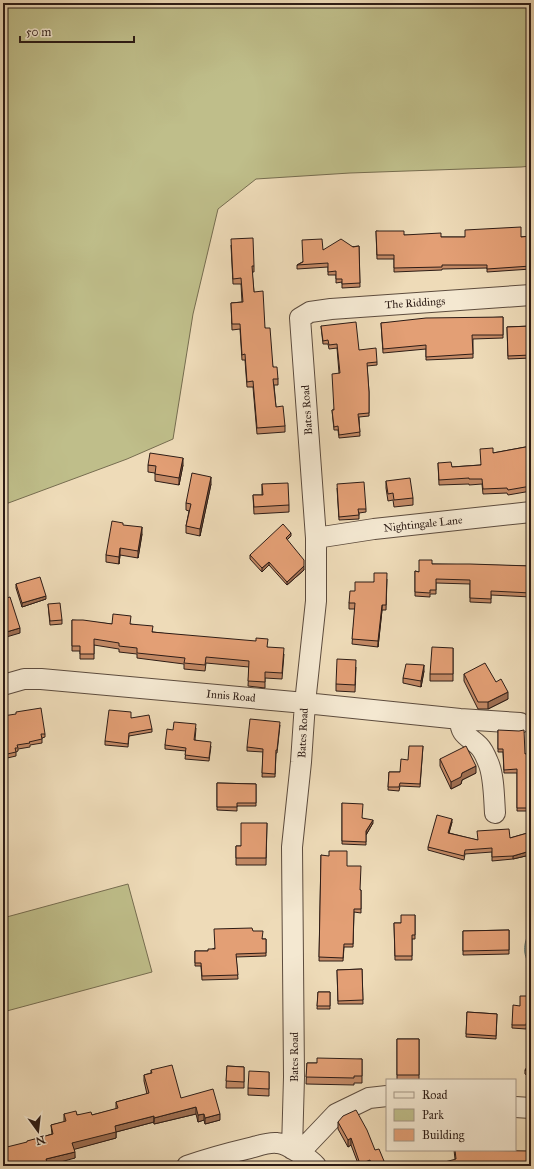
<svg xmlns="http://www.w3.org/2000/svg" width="534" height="1169" font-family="'IM FELL Great Primer',serif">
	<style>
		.green { fill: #bfbe8a; stroke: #766d50 }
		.water { fill: #9abbab; stroke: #6e7b6f }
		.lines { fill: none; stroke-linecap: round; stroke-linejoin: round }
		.minor-casing { stroke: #5d4c3e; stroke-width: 22 }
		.minor { stroke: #f4e8d1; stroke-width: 20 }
		.wall { fill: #c38965; stroke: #2d1c16 }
		.shaded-wall { fill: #9f6f52; stroke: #2d1c16 }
		.building { fill: #e39f75; stroke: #2d1c16 }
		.labels { text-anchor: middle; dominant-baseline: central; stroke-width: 3.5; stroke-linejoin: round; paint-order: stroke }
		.street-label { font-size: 11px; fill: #2d1c16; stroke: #f4e8d1 }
	</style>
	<rect width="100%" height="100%" fill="#eedbb8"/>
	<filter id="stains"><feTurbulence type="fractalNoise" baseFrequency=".005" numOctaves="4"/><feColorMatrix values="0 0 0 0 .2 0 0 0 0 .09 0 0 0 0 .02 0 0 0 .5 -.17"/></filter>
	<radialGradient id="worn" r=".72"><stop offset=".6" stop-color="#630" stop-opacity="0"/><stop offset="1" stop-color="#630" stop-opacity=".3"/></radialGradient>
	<path class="green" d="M3 3H531V166L521 167 350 173 256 179 218 209 193 314 173 439 127 459 3 505Z
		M128 884 152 972 3 1012V918Z"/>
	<path class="water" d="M531 928V967C521 952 524 943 531 928Z"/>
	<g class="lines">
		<g class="minor-casing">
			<path id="minor" d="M316 538 374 529 531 512
				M3 685 24 679H41L305 703 460 719 520 723
				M460 719C460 736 469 736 479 746 483 750 486 757 488 762 494 775 494 798 495 813
				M515 1107 531 1108
				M292 1149 294 1077 292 847 301 762 305 703 316 601V538L300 318 310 312 331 309 531 295
				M299 1153 336 1114 369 1098 387 1096
				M187 1166C207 1159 229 1153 250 1148 258 1146 268 1142 277 1143 286 1143 310 1159 316 1166"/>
		</g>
		<use href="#minor" class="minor"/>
	</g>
	<path class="wall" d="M376 231 404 235 441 237H521L531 236V269L487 272V268L442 269V270L394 272V259H377Z
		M231 245 254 266V272H252L254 292 265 328 273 367 278 379V385H274L276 407 285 426V432L257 434 253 387H247L245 360H242L240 329 232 330 231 303 242 302 241 284H233Z
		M359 246 360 287 342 288V282L336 283V275H328V267L297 269V265L323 250Z
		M503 317V338L473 339V358L426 360V349L383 353 381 323Z
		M321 326 377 362V365L367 366 369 392V416L359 417 360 436 339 438 338 430H334L332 410H334L339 373 337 348 329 349 328 344H323Z
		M531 326V358L508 359 507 327Z
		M531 446V491L508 495 507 493 483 494 482 484 469 485V484L439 485 438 463 452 467 480 465 493 453Z
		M148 465H183L179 485 155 481V473L148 472Z
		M386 481 413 498V505L394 507 393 500 388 501 386 488Z
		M211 484 200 536 186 533V526L189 511 186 510V503Z
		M262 484 289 505V512L254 514 253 495H262Z
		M337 488 366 509V512L359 513V519L339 520Z
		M123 526 142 534 138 558 120 555 119 564 106 562V555Z
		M291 536 287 540 304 570 287 585 269 565 262 572 250 559V555Z
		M432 564 531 566V597L491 595V603L470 602V584L436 583V594H430V597L415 596V571L419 572Z
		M387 579 386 610H382L378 647 352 644 355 609H349V603L355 591 374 582Z
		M16 584 46 599 22 607 16 588Z
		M48 604 62 620V624L50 625Z
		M72 620 112 624H131L153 632 267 647 284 654 282 679 265 678V688L248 686 249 667 206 663 205 671 184 669V664L137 658V654L119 652V649L94 645V659H80V651H72Z
		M453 648V681H430V674Z
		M356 667 355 692 336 691V684Z
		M424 671 421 687 403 683V678Z
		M464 674 496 682 508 699 488 709H478L464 681Z
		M531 705V731H530Z
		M3 716 45 734V737L42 738V743L30 745V747L18 749V751L16 752V756L3 759Z
		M131 718 152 729V732L129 736 128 747 105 745V741Z
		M280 725 277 753H276L275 777H262L263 752 247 751V747Z
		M196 728 195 740 211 746 209 761 185 759 186 751 165 749V745L173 730Z
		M498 730 525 754 531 753V811H517V773H504L503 752H498Z
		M423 746 420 787 400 786 399 791 388 790 389 772H400L408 760Z
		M440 759 476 773 462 780 461 784 451 789 440 766Z
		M217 783 256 784V806H237V811L217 810Z
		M342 803 362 818 373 823 366 835V845L342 844Z
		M452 822 449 833 477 840 510 838 531 832V856L530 855 513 859 492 861V852L465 854 464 860 428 850V847Z
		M267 823 266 865H236V846H241Z
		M321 855 347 866 360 890H361V913L354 912 353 947H344L343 961H319Z
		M415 915V939H412V960H395L394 923H401Z
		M509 930V954L463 955V931Z
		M253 931 262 939H266V956L236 957 238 979 202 980 201 966H195V951H208Z
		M362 969 363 1004H338L337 970Z
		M318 992H330V1009H317Z
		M531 996V1024H527L526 1029 512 1028V1025L520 1006Z
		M467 1012 497 1014 496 1039 466 1037Z
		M397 1039H419V1080H397Z
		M362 1059V1083H354V1085L306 1084 307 1063H317Z
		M531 1062V1078L525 1074V1070Z
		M227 1066 244 1067V1088H226Z
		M151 1070 181 1098 220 1120 205 1124 204 1120 198 1122 196 1114 154 1124V1122L116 1132V1138L74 1149 75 1158 27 1142 52 1134 51 1125 64 1122V1114L77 1115H92L116 1109V1102L147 1094 144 1081V1075L151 1073Z
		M269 1072V1096L248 1095V1088Z
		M338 1122 375 1150 384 1166H359L351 1145 348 1147 338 1129Z
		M454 1150H515L455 1159Z"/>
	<path class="shaded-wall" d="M183 458V465L179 485V478Z
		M211 477V484L200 536V529Z
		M142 527V534L138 558V551Z
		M291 533V536L286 541V538Z
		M120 548V555L119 564V557Z
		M269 562V565L262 572V568Z
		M304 566V570L287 585V582Z
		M46 596V599L22 607V603Z
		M382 605V610L378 647V641Z
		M20 628V633L3 638V633Z
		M424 665V671L421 687V681Z
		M508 692V699L488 709V702Z
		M476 766V773L462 780 461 784 451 789V782L462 773Z
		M452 819V822L448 836V833Z
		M373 820V823L366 835V831Z
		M530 851V855L513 859V856Z
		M196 1107V1114L154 1124V1118Z
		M204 1114V1120L198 1122V1115Z
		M220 1114V1120L205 1124V1118Z
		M154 1116V1122L116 1132V1138L72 1150V1143L115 1126Z
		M351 1138V1145L348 1147V1140Z
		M75 1152V1158L46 1166V1159Z
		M370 1160V1166H360V1164Z
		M384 1161V1166H372Z"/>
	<path class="building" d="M521 227V237L531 236V266L487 269V265H442V267L394 268V255H377L376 231H404V235L441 233V237H465V230Z
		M253 238 254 266H252L254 292 263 291 265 328H270L273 367H277L278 379H273L276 407 283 406 285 426 257 428 253 381 247 382 245 354 242 355 240 324H232L231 303 243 302 241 278 233 279 231 239Z
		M322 239 323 250 341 239 353 247 359 246 360 283 342 284V279H336V271L328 272V263L297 265 303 262 302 240Z
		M503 317V335H472L473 354 426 357V345L383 349 381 323 426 318Z
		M356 322 359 350 376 348 377 362 367 363 369 392V413L358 414 360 432 339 435 338 426 334 427 332 410H334L332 374 340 373 337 344 329 345 328 340 323 341 321 326Z
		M531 326V355L508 356 507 327Z
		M531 446V486L508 490 507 488 483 489 482 479H469V478L439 480 438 463 451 462 452 467 481 465 480 449 493 448V453Z
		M150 453 183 458 179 478 155 474 156 466 148 465Z
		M192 473 211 477 200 529 186 526 191 504 186 503Z
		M410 478 413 498 394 500 393 493 388 494 386 481Z
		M364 482 366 509H358L359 515 339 517 337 484Z
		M288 483 289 505 254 507 253 495H263L262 484Z
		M112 521 123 523V525L142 527 138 551 120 548 119 557 106 555Z
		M283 524 291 533 286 538 304 560V566L287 582 269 562 262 568 250 555Z
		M419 560H432V564H470L531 566V593L491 591V599L470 598V580L436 579V590H430V593L415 592V571L419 572Z
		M374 573H387L386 605H382L378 641 352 639 355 603H349L350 591H355V582H374Z
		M40 577 46 596 22 603 16 584Z
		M10 597 20 628 3 633V599Z
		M60 603 62 620 50 621 48 604Z
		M113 614 131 616 130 624 153 626 152 632 256 641V638L268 639 267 647 284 648 282 673 265 672V682L248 681 249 661 206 657 205 665 184 663 185 658 137 653V648L119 646V643L94 639V654H80V646H72V620H83L112 624Z
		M432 647 453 648V674H430Z
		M337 659 356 660 355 685 336 684Z
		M485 663 496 682 501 679 508 692 488 702H478L464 674Z
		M406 664 424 665 421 681 403 678Z
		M41 708 45 734H41L42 739 29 742 30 743 17 745 18 748H15L16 752 3 755V716L16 714V712Z
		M109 710 131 712V718L149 715 152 729 129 733 128 744 105 741Z
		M250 719 280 722 277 750H276L275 774 262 773 263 749 247 747Z
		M174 722 196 724 194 740 211 742 209 758 185 755 186 748 165 745 167 729 173 730Z
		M498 730 519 731 524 730 525 754 531 753V808H517V769L504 770 503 749H498Z
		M409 746H423L420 784 400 783 399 787H388L389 772H400L401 759 408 760Z
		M466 746 476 766 462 773 461 777 451 782 440 759Z
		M217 783 256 784V803H237V807H217Z
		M342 803 363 804 362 818 373 820 366 831V842L342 841Z
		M437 815 452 819 448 833 478 840 477 831 509 829 510 838 531 832V853L530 851 513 856 492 857V848L465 850 464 856 428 847Z
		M241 823H267L266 858H236V846H241Z
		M329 851H347V866H361L360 890H361V909H354L353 944H344L343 958 319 957 321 855 329 856Z
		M401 915H415V935H412V956H395L394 923H401Z
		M252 928 253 931H263L262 939H266V953L236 954 238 975 202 976 201 963H195V951H208V949H215L214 929Z
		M509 930V950L463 951V931Z
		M362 969 363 1000 338 1001 337 970Z
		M318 992H330V1006H317Z
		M520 996H531V1020H527L526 1025H512L513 1005 520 1006Z
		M467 1012 497 1014 496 1036 466 1034Z
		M397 1039H419V1075H397Z
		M317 1058 362 1059V1076H354V1078L306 1077 307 1063H317Z
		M531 1062V1075L525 1070Z
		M172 1065 181 1098 213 1089 220 1114 205 1118 204 1114 198 1115 196 1107 154 1118V1116L115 1126 116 1132 72 1143 75 1152 46 1159 48 1166H3V1148L27 1142V1141L53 1134 51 1125 66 1121 64 1114 76 1111 77 1115 91 1112 92 1115 118 1108 116 1102 149 1093 144 1075 152 1073 151 1070Z
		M227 1066 244 1067V1082L226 1081Z
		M249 1071 269 1072V1089L248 1088Z
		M356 1110 367 1130 375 1150 379 1149 384 1161 372 1166 370 1160 360 1164 351 1138 348 1140 338 1122 343 1116Z
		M455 1150 531 1151V1166H430L456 1159Z"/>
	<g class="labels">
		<g class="street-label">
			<text transform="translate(415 303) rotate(-4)">The Riddings</text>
			<text transform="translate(307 410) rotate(-94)">Bates Road</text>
			<text transform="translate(423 524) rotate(-6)">Nightingale Lane</text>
			<text transform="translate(231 696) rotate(5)">Innis Road</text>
			<text transform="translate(303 733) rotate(-87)">Bates Road</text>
			<text transform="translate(294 1057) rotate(-90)">Bates Road</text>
		</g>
	</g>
	<rect width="534" height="1169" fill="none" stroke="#eedbb8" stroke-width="16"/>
	<rect x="4" y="4" width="526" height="1161" fill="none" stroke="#2d1c16" stroke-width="2"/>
	<rect x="8" y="8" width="518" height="1153" fill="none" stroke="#2d1c16"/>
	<rect x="386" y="1079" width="130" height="72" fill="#f4e8d1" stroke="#a49686"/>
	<rect x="394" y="1092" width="20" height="6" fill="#f4e8d1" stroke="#a49686"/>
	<text x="422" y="1099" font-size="12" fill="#2d1c16">Road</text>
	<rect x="394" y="1109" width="20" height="12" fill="#bfbe8a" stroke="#a49686"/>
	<text x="422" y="1119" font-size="12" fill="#2d1c16">Park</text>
	<rect x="394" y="1129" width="20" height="12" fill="#e39f75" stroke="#a49686"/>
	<text x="422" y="1139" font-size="12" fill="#2d1c16">Building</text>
	<g transform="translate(38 1131) rotate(165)" stroke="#f4e8d1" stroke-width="3" paint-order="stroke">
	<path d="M0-3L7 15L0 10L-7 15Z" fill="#2d1c16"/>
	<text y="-6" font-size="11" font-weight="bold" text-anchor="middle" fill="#2d1c16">N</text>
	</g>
	<path d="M20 36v6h114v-6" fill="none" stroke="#2d1c16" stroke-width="2"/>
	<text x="26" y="36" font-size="12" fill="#2d1c16" stroke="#f4e8d1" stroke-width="3" paint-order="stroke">50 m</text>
	<rect width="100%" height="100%" filter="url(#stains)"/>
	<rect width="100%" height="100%" fill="url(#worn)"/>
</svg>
